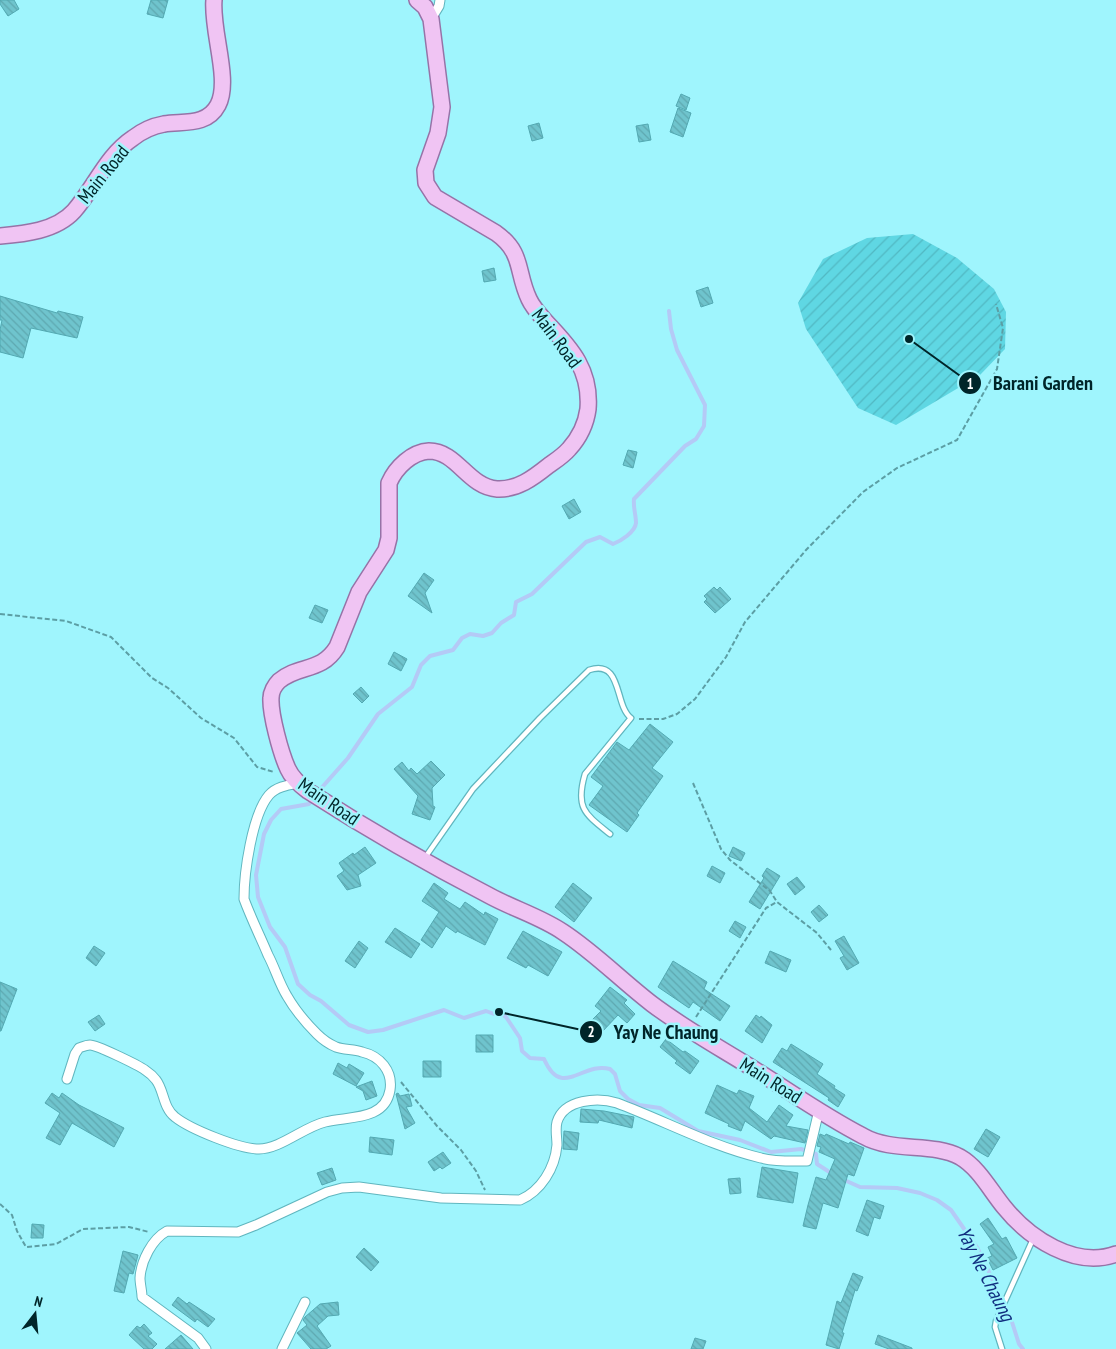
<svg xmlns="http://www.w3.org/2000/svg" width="1116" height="1349" font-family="'PT Sans Narrow',sans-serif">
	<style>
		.garden { fill: url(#garden-furrows) }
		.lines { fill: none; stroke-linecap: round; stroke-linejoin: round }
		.stream { stroke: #b4caf6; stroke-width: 4 }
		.building { fill: url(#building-back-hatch); stroke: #53a9b2 }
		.lane-casing { stroke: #60b6bf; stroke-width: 7 }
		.street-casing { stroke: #60b6bf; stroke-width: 11 }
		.primary-casing { stroke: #9673a7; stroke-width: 18 }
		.path { stroke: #5c9ea4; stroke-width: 2; stroke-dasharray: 5 2.5; stroke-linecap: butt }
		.lane { stroke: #fff; stroke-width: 4.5 }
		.street { stroke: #fff; stroke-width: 9 }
		.primary { stroke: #f0c4f3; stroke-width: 15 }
		.labels { text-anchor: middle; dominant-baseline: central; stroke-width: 5; stroke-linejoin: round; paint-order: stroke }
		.street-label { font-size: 19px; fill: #002529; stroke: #9ff5fd }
		.water-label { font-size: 20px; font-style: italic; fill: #102e7f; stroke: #9ff5fd }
		.leader { fill: none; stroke: #002529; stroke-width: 2 }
		.callout-dot { fill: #002529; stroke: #9ff5fd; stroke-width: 2 }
		.mark-label { font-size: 15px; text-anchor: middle; font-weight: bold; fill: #fff }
		.callout-label { font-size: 20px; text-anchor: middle; font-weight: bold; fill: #002529; stroke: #9ff5fd; stroke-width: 5; stroke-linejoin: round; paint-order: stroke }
	</style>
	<defs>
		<pattern id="garden-furrows" width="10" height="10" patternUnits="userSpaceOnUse" patternTransform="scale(1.25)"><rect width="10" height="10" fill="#5fd7e3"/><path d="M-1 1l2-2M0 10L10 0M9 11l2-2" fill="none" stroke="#51b8c3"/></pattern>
		<pattern id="building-back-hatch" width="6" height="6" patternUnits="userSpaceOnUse" patternTransform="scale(1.25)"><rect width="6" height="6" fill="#6fc4cd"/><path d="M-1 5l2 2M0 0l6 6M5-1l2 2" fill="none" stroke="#5ea8b0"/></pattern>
	</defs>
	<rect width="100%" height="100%" fill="#9ff5fd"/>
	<path class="garden" d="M913 234 957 258 994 289 1006 312 1005 349 980 375 896 425 858 408 806 329 798 303 823 259 867 238Z"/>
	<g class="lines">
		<path class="stream" d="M317 793 348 758 378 714 412 687 421 665 430 656 453 650 462 638 470 634 483 636 492 633 501 623 514 615 516 602 532 594 586 542 600 537 613 544C621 541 635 532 636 523 636 515 633 507 634 499L685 446 696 439 704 426 705 405 677 350 671 329 669 311
			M313 798 309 804 281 809 271 820 264 834 256 875 258 897 270 927 285 947 298 984 310 995 321 1001 349 1025 368 1032 383 1030 444 1010 464 1018 486 1011 494 1014 499 1012 506 1017 520 1038 522 1051 530 1058 544 1059C562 1100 582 1061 610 1069L615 1074 620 1091 628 1099 639 1105 660 1108 698 1131 740 1140 771 1152 801 1149 816 1154 817 1164 834 1175
			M842 1179 860 1187 897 1188 920 1193 937 1200 951 1210 978 1249 1011 1319 1019 1344 1023 1349"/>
	</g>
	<path class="building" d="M0 0H14L19 9 8 16 0 4Z
		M151 0H168L163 18 147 14Z
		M681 94 690 98 686 110 676 106Z
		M678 108 691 113 683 137 670 132Z
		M539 123 543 138 532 141 528 126Z
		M648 124 651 140 639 142 636 126Z
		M494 268 496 280 484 282 482 271Z
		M708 287 713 303 701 307 696 291Z
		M0 296 57 313 58 311 83 317 77 338 31 328 23 358 0 352V330L2 320H0Z
		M628 450 637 452 633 468 623 465Z
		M574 499 581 512 569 519 562 506Z
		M424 573 434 580 425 593 432 613 408 596Z
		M714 587 717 590 720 587 731 599 715 613 704 602 707 599 704 596Z
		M315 605 328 610 322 623 309 618Z
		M394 652 407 659 401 671 388 664Z
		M361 687 369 696 362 703 353 694Z
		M650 724 673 742 652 768 663 776 637 813 639 815 627 832 589 805 603 786 591 777 617 742 629 750Z
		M431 761 445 775 432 788 433 806 435 807 430 820 412 814 418 796 394 769 402 762 409 771 411 768 417 774Z
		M365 847 376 863 358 875 361 886 347 890 337 876 344 871 339 863 353 853 354 855Z
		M733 847 745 853 741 861 729 856Z
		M712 866 725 873 720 883 707 876Z
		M767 868 780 876 760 909 749 902 764 878 762 876Z
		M797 877 805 887 795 895 787 884Z
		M434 883 448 893 444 899 460 909 465 902 484 915 485 912 498 919 485 945 457 931 456 933 446 926 432 948 421 940 439 912 422 901Z
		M573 883 592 898 574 922 555 907Z
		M819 905 828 915 819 922 811 912Z
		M735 921 746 927 740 938 729 931Z
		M395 928 420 944 411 958 385 942Z
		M523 931 562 952 548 976 528 965 526 968 507 958Z
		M844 936 859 963 847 970 840 958 844 956 835 941Z
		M359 941 368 948 355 968 345 961Z
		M94 946 105 953 96 966 86 958Z
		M770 951 791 960 786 972 765 963Z
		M673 961 707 982 704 989 730 1006 720 1021 693 1002 689 1008 658 987Z
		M0 982 17 989 1 1031H0Z
		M610 987 627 1000 624 1003 635 1014 627 1023 618 1015 602 1032 591 1021 601 1011 595 1006Z
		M99 1015 105 1024 95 1031 88 1022Z
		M756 1015 760 1018 761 1016 772 1025 762 1043 745 1031Z
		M476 1035H493V1052H476Z
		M666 1039 683 1052 685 1051 699 1061 690 1074 675 1063 677 1061 660 1047Z
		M791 1044 823 1064 817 1074 835 1086 834 1088 845 1095 838 1107 828 1100 829 1098 773 1062 782 1048 787 1051Z
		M423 1061H441V1077H423Z
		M338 1063 347 1068 349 1064 364 1073 356 1086 333 1074Z
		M372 1081 377 1096 366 1100 363 1091 356 1087Z
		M717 1085 737 1094 739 1090 754 1096 749 1108 767 1122 779 1105 793 1115 786 1126 808 1130 805 1143 774 1136 771 1139 745 1121 741 1131 728 1126 729 1124 705 1113Z
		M52 1093 59 1098 62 1093 79 1105 124 1128 114 1147 72 1123 60 1145 46 1138 60 1113 45 1103Z
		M398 1093 400 1096 409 1094 412 1106 406 1107 415 1123 405 1129 396 1094Z
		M581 1109 604 1111 634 1117 632 1128 599 1120 598 1123 580 1122Z
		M986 1129 1000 1137 988 1157 974 1149Z
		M564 1131 579 1133 577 1150 563 1149Z
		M820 1134 825 1136 826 1134 849 1144 850 1142 864 1148 854 1176 848 1174 838 1208 823 1203 816 1229 803 1226 808 1205 816 1177 826 1180 835 1159 819 1152 821 1147 817 1146Z
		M370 1137 394 1140 392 1155 369 1152Z
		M443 1152 451 1163 442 1169 440 1167 434 1171 428 1162Z
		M762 1167 798 1173 793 1203 757 1197Z
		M332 1168 336 1180 322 1185 317 1173Z
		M740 1178 741 1193 730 1194 728 1179Z
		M867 1200 884 1206 880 1219 874 1217 868 1236 856 1231Z
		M988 1218 1002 1239 1006 1237 1017 1258 993 1270 987 1258 992 1256 988 1247 994 1244 980 1224Z
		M32 1224 44 1225 43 1238H31Z
		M364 1248 379 1262 371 1271 356 1257Z
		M123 1251 138 1255 133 1274 129 1273 124 1293 114 1291Z
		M853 1273 863 1277 857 1291 855 1290 842 1333H844L839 1349 826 1345 837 1301 841 1303Z
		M178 1297 187 1304 189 1302 215 1319 208 1327 197 1319 195 1322 172 1305Z
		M338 1302 339 1315 328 1316 317 1326 331 1346 326 1349H311L297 1333 307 1325 303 1320 305 1317 320 1304Z
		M144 1324 152 1333 148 1336 157 1344 152 1349H144L129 1335 137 1326 140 1328Z
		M181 1335 193 1349H165Z
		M878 1335 912 1348V1349H889L875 1344Z
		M695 1338 706 1341 703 1349H691Z"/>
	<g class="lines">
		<g class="lane-casing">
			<path id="lane" d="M424 859 473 789 540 718 589 670C623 659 614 705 631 718L585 774C575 808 585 814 610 834
				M1002 1349 995 1327 996 1321 1033 1239"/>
		</g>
		<g class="street-casing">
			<path id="street" d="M431 19 439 6 440 0
				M67 1079 75 1054 79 1048C82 1047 86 1045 90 1045 97 1045 138 1065 145 1070 148 1072 153 1076 156 1080 164 1090 163 1108 175 1117 190 1129 239 1149 259 1149 280 1149 304 1127 325 1122 349 1116 385 1121 390 1090 393 1071 380 1056 362 1052 354 1049 344 1050 336 1047 329 1044 323 1040 317 1034 306 1023 295 1010 287 996 279 983 275 968 268 955 260 936 251 918 244 899 244 873 252 815 269 795 276 787 288 785 298 783
				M206 1349 198 1338 142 1297C142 1291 140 1284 140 1278 141 1261 152 1239 167 1231L238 1232 256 1225 327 1192 342 1188 359 1187 441 1198 520 1200C541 1191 555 1168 557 1145 557 1138 555 1129 557 1122 564 1099 598 1097 617 1103 665 1121 711 1146 761 1158 776 1162 792 1161 807 1161L819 1110
				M282 1349 305 1302"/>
		</g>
		<g class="primary-casing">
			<path id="primary" d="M417 0 425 7 431 19 442 107 438 133 425 170 426 183 435 197 496 233C524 253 516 272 529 299 533 308 540 315 547 323 572 349 591 371 588 409 586 424 579 438 569 449 563 456 555 461 548 466 533 478 517 490 497 489 468 487 457 451 429 451 412 452 396 467 389 483V538L386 550 359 592 337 647C321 673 299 664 279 681 275 685 271 692 271 698 270 714 281 754 288 769 292 778 300 785 308 791 367 829 428 864 490 896 514 909 541 917 563 932 595 953 622 981 652 1004 685 1029 722 1049 757 1071 792 1093 826 1117 863 1136 893 1153 932 1142 960 1157 979 1168 990 1190 1004 1207 1029 1238 1075 1269 1116 1254
				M0 236C24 234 56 231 74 211 95 187 106 156 133 138 142 131 153 126 164 124 184 121 207 126 218 105 231 80 211 31 214 0"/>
		</g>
		<path class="path" d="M0 614 66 621 111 637 152 678 168 688 201 718 234 738 257 767 274 772
			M639 719H663L677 714 695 699 726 657 745 622 806 550 863 492 897 468 957 440 997 369 1003 328 996 304
			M693 783 721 849 730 860 770 891 777 902
			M696 1017 766 908 777 902 817 933 831 950
			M401 1082 437 1126 461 1150 476 1171 485 1190
			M0 1204 12 1215 17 1231 26 1247 56 1244 83 1229 129 1227 149 1232"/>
		<use href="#lane" class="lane"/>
		<use href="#street" class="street"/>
		<use href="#primary" class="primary"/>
	</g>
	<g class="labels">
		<g class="street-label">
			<text transform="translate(103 174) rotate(-51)">Main Road</text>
			<text transform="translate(557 338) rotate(53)">Main Road</text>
			<text transform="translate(329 801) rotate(34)">Main Road</text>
			<text transform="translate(771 1080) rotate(32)">Main Road</text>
		</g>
		<g class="water-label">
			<text transform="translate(986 1274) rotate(63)">Yay Ne Chaung</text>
		</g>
	</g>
	<path class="leader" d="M909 339L970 383M499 1012L591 1032"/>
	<g class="callout-dot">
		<circle cx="909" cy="339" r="5"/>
		<circle cx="499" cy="1012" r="5"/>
		<circle cx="970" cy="383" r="12"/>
		<circle cx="591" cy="1032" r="12"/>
	</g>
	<g class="mark-label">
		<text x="970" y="389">1</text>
		<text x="591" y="1037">2</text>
	</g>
	<g class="callout-label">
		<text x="1043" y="390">Barani Garden</text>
		<text x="666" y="1039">Yay Ne Chaung</text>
	</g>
	<g transform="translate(35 1314) rotate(16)" stroke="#9ff5fd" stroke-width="4" paint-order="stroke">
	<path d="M0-4L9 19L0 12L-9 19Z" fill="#002529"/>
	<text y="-8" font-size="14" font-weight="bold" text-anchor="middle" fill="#002529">N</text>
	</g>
</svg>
